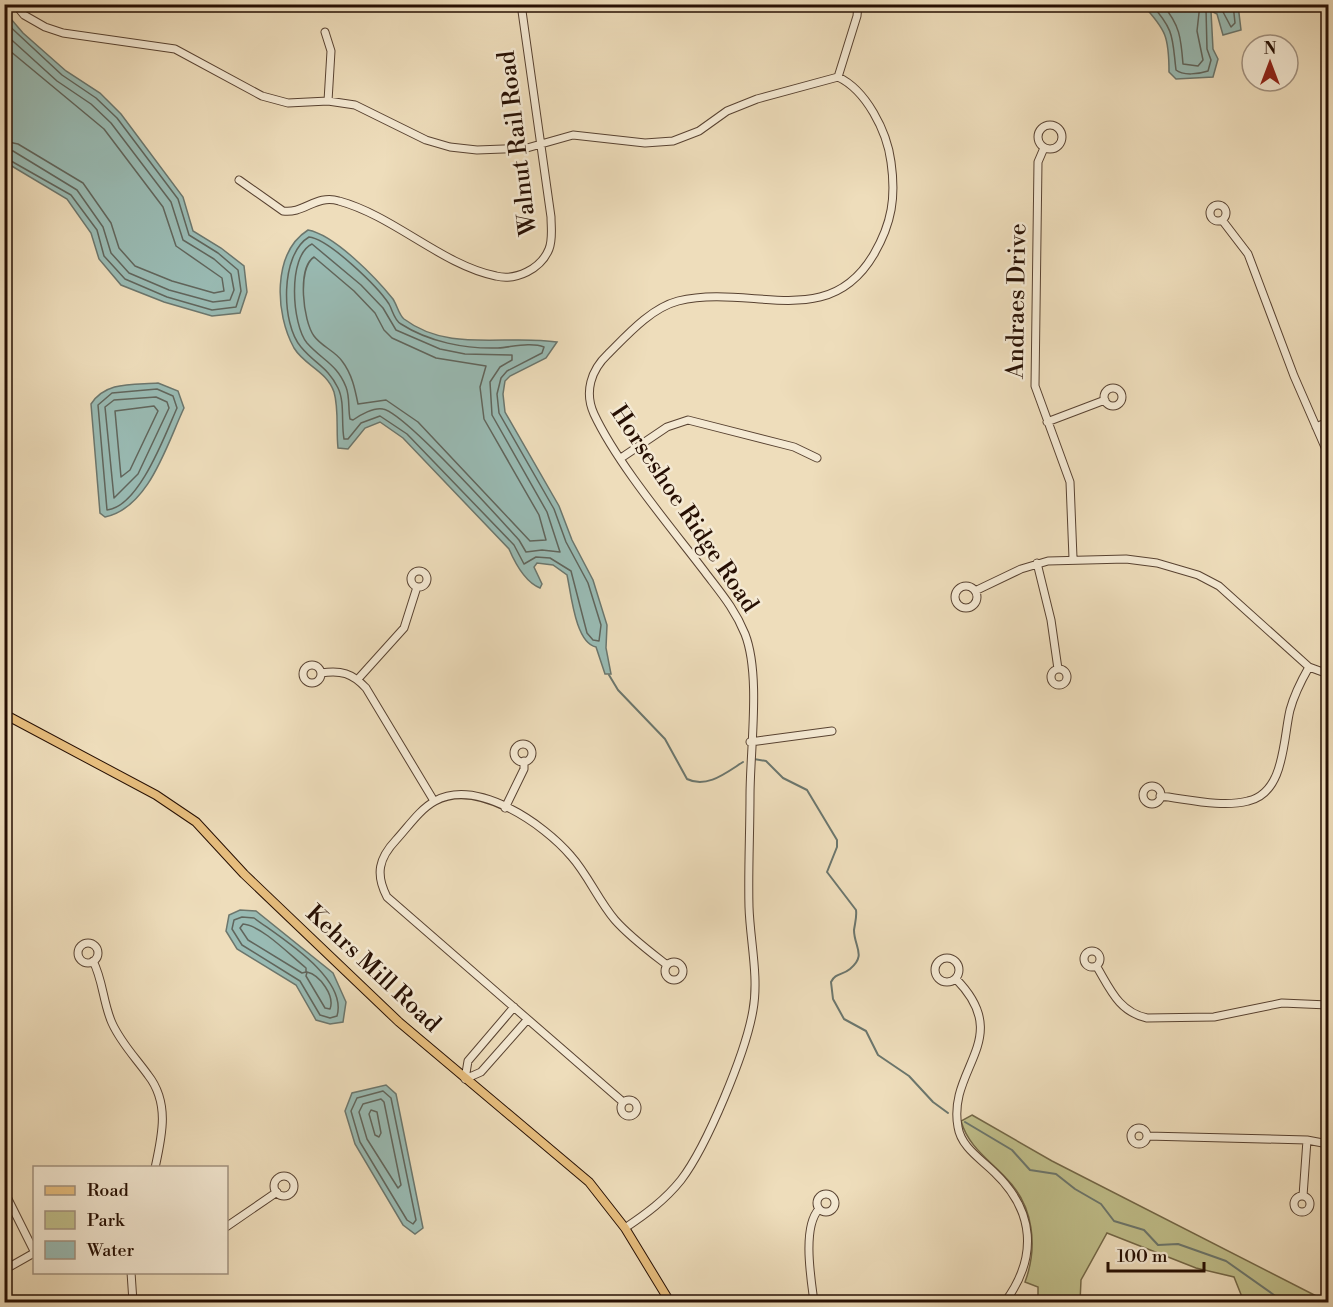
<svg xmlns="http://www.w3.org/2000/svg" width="1333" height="1307" font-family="'Libre Bodoni',serif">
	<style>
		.green { fill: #c0bf8b; stroke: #736747; stroke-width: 1.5 }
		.water { fill: #99bbb4; stroke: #6b766d; stroke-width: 1.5 }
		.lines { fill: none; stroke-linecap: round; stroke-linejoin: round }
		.shore { stroke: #60655c; stroke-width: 1.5 }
		.stream { stroke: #6b766d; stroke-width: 2 }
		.minor-casing { stroke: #584231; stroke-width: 9 }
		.major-casing { stroke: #260f03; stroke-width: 10 }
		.minor { stroke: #f4e9d3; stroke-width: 7 }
		.major { stroke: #e7be7e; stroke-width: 8 }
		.labels { text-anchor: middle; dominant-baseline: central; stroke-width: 5; stroke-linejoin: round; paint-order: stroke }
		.street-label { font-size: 24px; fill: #260f03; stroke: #f4e9d3 }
	</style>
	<rect width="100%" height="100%" fill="#edb"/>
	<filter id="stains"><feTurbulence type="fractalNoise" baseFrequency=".00333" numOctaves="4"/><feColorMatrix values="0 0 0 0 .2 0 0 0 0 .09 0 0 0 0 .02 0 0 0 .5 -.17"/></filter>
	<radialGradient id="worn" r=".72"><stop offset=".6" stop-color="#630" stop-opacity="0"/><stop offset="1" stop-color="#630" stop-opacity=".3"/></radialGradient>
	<path class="green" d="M972 1115 1052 1161 1328 1302H1244L1234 1277 1196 1268 1107 1233 1081 1280 1080 1302H1038V1287L1025 1282C1038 1247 1034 1206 1006 1178 988 1159 968 1146 961 1121Z"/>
	<path class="water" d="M1143 5H1238L1241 30 1223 35 1217 14 1211 11 1213 49 1218 59 1213 77 1176 79 1169 72C1169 37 1166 30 1143 5Z
		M5 12 23 33 66 71 100 93 121 114 183 197 193 231 221 248 244 266 247 292 240 313 212 316 164 302 121 285 99 259 91 233 67 199 5 162Z
		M308 230C335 235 376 278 393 299 397 305 399 315 404 319 449 353 506 334 557 342L546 358 510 376 505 381 503 394 505 412 559 506 572 540 593 580 607 625 606 648 611 674H605L596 647C575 643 571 592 567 575L553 565 537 563 534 567 542 584 540 588C525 582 515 563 509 549L403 438 380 422 365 428 348 449 338 448C336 431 339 409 334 392 327 371 305 366 294 348 275 314 272 253 308 230Z
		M158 383 178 391 184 408C167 444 149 508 105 517L100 513 91 404C106 381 133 385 158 383Z
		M240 910 256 911 333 973 346 1002 343 1022 330 1024 316 1020 296 985 237 949 226 931 229 915Z
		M386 1085 396 1094 423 1228 415 1234 403 1225 355 1144 345 1111 352 1093Z"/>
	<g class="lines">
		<path class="shore" d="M1151 4C1175 31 1172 37 1176 70 1183 76 1199 74 1208 71L1211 60 1207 49 1206 9 1212 5 1222 10 1231 27 1235 23 1233 4
			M1162 4C1180 25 1181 38 1183 64L1198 66 1203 60 1197 31 1200 4
			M4 21 62 75 96 98 117 118 178 199 189 235 218 253 238 270 241 291 236 307 212 310 167 297 125 279 104 256 97 230 71 195 4 157
			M4 33 57 81 91 104 111 123 171 202 183 240 214 259 231 274 234 290 230 300 213 302 169 290 129 273 111 253 103 227 77 190 13 151 4 150
			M4 46 104 129 163 207 176 246 222 278 224 291 214 293 172 281 135 266 119 248 111 223 83 183 18 144 4 141
			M309 237C329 239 378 287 389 304 393 311 394 320 401 324 429 342 465 349 498 348 512 347 531 342 544 347L542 353 507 371 501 378 497 394 499 413 554 509 566 542 588 583 601 625 599 641 593 640 587 633 571 571 550 558 536 557 524 564 514 545 407 434 380 416 361 423 348 439H344C341 423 345 402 338 388 328 367 315 364 301 347 281 324 280 254 309 237Z
			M312 244 361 285 383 308 396 330 440 349 465 354 512 355V360L500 367 490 382 492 415 547 512 560 552 542 550 526 552 519 540C498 517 405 413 383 409 374 407 360 415 353 420L350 419C348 409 350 397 346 387 337 364 322 360 307 343 292 325 287 256 312 244Z
			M314 257 354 291 375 313 384 330 392 338 436 358 486 366 480 387 484 419 539 515 546 540 530 541 418 422 386 400 358 404C355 389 352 374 342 361 335 351 321 346 314 336 303 321 297 268 314 257Z
			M157 389 173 396 177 408C165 435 139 507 107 510L98 405 112 393Z
			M156 397 167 402 169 408 138 474 114 498 105 407 114 400Z
			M154 406 158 411 130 470 121 477 115 411Z
			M242 917 254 918C281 938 348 978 337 1016L330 1018 320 1015 300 981 242 945 232 929 234 920Z
			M243 924C261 925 291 956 306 968V972L302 973 248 940 240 928Z
			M307 972C320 975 335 996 330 1009L325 1008 306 976Z
			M383 1091 391 1098 416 1220 413 1224 407 1220 360 1142 351 1111 357 1098Z
			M381 1099 384 1102 401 1185 398 1188 367 1139 359 1112 363 1104Z
			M371 1110 377 1112 381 1133 379 1137 375 1135 369 1114Z"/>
		<path class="stream" d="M609 675 618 690 665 739 687 779C707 789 727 772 743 762
			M754 759 766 761 783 778 807 790 837 840V847L827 872 856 910C857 917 855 923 854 930 854 947 867 955 850 969 843 975 835 973 831 982L833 999 844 1019 866 1031 878 1055 909 1076 933 1102 948 1113
			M965 1122 1012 1150 1030 1170 1056 1174 1075 1189 1101 1204 1114 1221 1144 1230 1158 1245 1178 1244 1226 1261 1284 1302"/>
		<g class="minor-casing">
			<path id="minor" d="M15 4 24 15 45 27 63 33 175 49 262 96 288 103 328 101 355 105 426 140 450 147 477 150 527 148 573 135 645 143 673 141 699 131 727 111 757 99 838 77
				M325 32 331 51 328 101
				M1038 137a12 12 0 1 1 24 0a12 12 0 1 1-24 0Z
				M1044 148 1038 162 1035 386 1070 482 1073 558
				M239 180 283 211C304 214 316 194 339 201 394 216 442 265 496 276 516 281 541 269 549 249 553 239 551 227 551 217L521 4
				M1210 213a8 8 0 1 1 16 0a8 8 0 1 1-16 0Z
				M1222 220 1248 254 1294 376 1328 454
				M1104 397a9 9 0 1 1 18 0a9 9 0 1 1-18 0Z
				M1047 422 1105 400
				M1316 427 1328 422
				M621 458 667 427 688 420 794 447 817 458
				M1037 563 1051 620 1058 669
				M411 579a8 8 0 1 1 16 0a8 8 0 1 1-16 0Z
				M955 597a11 11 0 1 1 22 0a11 11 0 1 1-22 0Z
				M975 591 1021 569 1048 561 1126 559 1157 563 1198 575 1219 586 1309 667 1328 674
				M303 674a9 9 0 1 1 18 0a9 9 0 1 1-18 0Z
				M1051 677a8 8 0 1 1 16 0a8 8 0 1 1-16 0Z
				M321 673C341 670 352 673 366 688L434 801
				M358 679 404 628 417 587
				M750 742 832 731
				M514 753a9 9 0 1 1 18 0a9 9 0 1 1-18 0Z
				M1143 795a9 9 0 1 1 18 0a9 9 0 1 1-18 0Z
				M1160 796C1187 799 1222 808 1248 801 1285 793 1283 739 1290 710 1294 695 1301 681 1309 667
				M505 808 524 769V761
				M78 953a10 10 0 1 1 20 0a10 10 0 1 1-20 0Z
				M1084 959a8 8 0 1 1 16 0a8 8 0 1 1-16 0Z
				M935 970a12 12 0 1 1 24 0a12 12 0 1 1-24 0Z
				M93 961C103 980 103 1003 112 1023 121 1043 135 1057 148 1075 170 1103 162 1136 155 1168
				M665 971a9 9 0 1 1 18 0a9 9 0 1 1-18 0Z
				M1097 967C1110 989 1119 1012 1147 1018L1214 1017 1282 1003 1328 1005
				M956 979C1015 1039 947 1068 958 1127 961 1147 981 1159 994 1172 1035 1211 1038 1257 1005 1302
				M465 1079 468 1061 514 1007
				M465 1079 481 1072 527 1020
				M621 1108a8 8 0 1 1 16 0a8 8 0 1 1-16 0Z
				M623 1102 387 897C375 874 379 858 396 840 408 827 420 809 435 801 477 778 544 824 571 856 588 875 598 900 615 920 630 937 649 951 667 965
				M1131 1136a8 8 0 1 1 16 0a8 8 0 1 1-16 0Z
				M1147 1136 1307 1140 1328 1144
				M274 1186a10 10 0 1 1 20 0a10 10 0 1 1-20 0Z
				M4 1191 34 1251
				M817 1203a9 9 0 1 1 18 0a9 9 0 1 1-18 0Z
				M1294 1204a8 8 0 1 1 16 0a8 8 0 1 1-16 0Z
				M1303 1196 1307 1140
				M226 1227 277 1192
				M625 1228C646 1214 665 1200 681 1180 707 1146 746 1052 753 1010 759 977 750 940 749 907 748 870 750 832 750 796 750 749 761 675 745 634 735 609 720 592 705 572 670 526 618 465 594 414 584 392 591 370 608 354 627 335 651 308 678 301 751 283 828 333 874 254 892 223 896 197 891 162 887 131 866 90 838 77L857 16 858 4
				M4 1270 34 1253
				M131 1272 133 1302
				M814 1302C811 1279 802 1227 819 1209"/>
		</g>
		<g class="major-casing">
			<path id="major" d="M4 714 156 795 196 822 244 874 399 1022 589 1182 625 1228 670 1302"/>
		</g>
		<use href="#minor" class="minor"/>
		<use href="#major" class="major"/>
	</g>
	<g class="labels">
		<g class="street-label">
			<text transform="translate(518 143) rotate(-97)">Walnut Rail Road</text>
			<text transform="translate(1017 301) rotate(-89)">Andraes Drive</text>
			<text transform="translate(684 509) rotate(56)">Horseshoe Ridge Road</text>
			<text transform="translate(373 969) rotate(43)">Kehrs Mill Road</text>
		</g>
	</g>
	<rect width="1333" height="1307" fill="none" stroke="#edb" stroke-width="24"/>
	<rect x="6" y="6" width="1321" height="1295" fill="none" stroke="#260f03" stroke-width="3"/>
	<rect x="12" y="12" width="1309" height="1283" fill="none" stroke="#260f03" stroke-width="1.5"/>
	<rect x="33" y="1166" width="195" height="108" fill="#f4e9d3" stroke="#a29280" stroke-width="1.5"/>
	<rect x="45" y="1186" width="30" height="9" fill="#e7be7e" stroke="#a29280" stroke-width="1.5"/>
	<text x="87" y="1196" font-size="18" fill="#260f03">Road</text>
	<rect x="45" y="1211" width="30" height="18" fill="#c0bf8b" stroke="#a29280" stroke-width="1.5"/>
	<text x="87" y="1226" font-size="18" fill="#260f03">Park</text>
	<rect x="45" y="1241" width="30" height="18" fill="#99bbb4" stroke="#a29280" stroke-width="1.5"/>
	<text x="87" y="1256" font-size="18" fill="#260f03">Water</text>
	<g transform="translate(1270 63)"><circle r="28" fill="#f4e9d3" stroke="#a29280" stroke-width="1.5"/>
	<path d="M0-4.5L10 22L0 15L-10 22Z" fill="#8f2418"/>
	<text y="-9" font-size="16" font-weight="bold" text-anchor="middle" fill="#260f03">N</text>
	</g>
	<path d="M1108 1262v9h96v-9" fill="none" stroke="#260f03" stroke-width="3"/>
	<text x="1117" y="1262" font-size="18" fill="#260f03" stroke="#f4e9d3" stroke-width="4.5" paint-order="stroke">100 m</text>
	<rect width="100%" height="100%" filter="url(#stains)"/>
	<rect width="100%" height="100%" fill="url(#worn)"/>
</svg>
